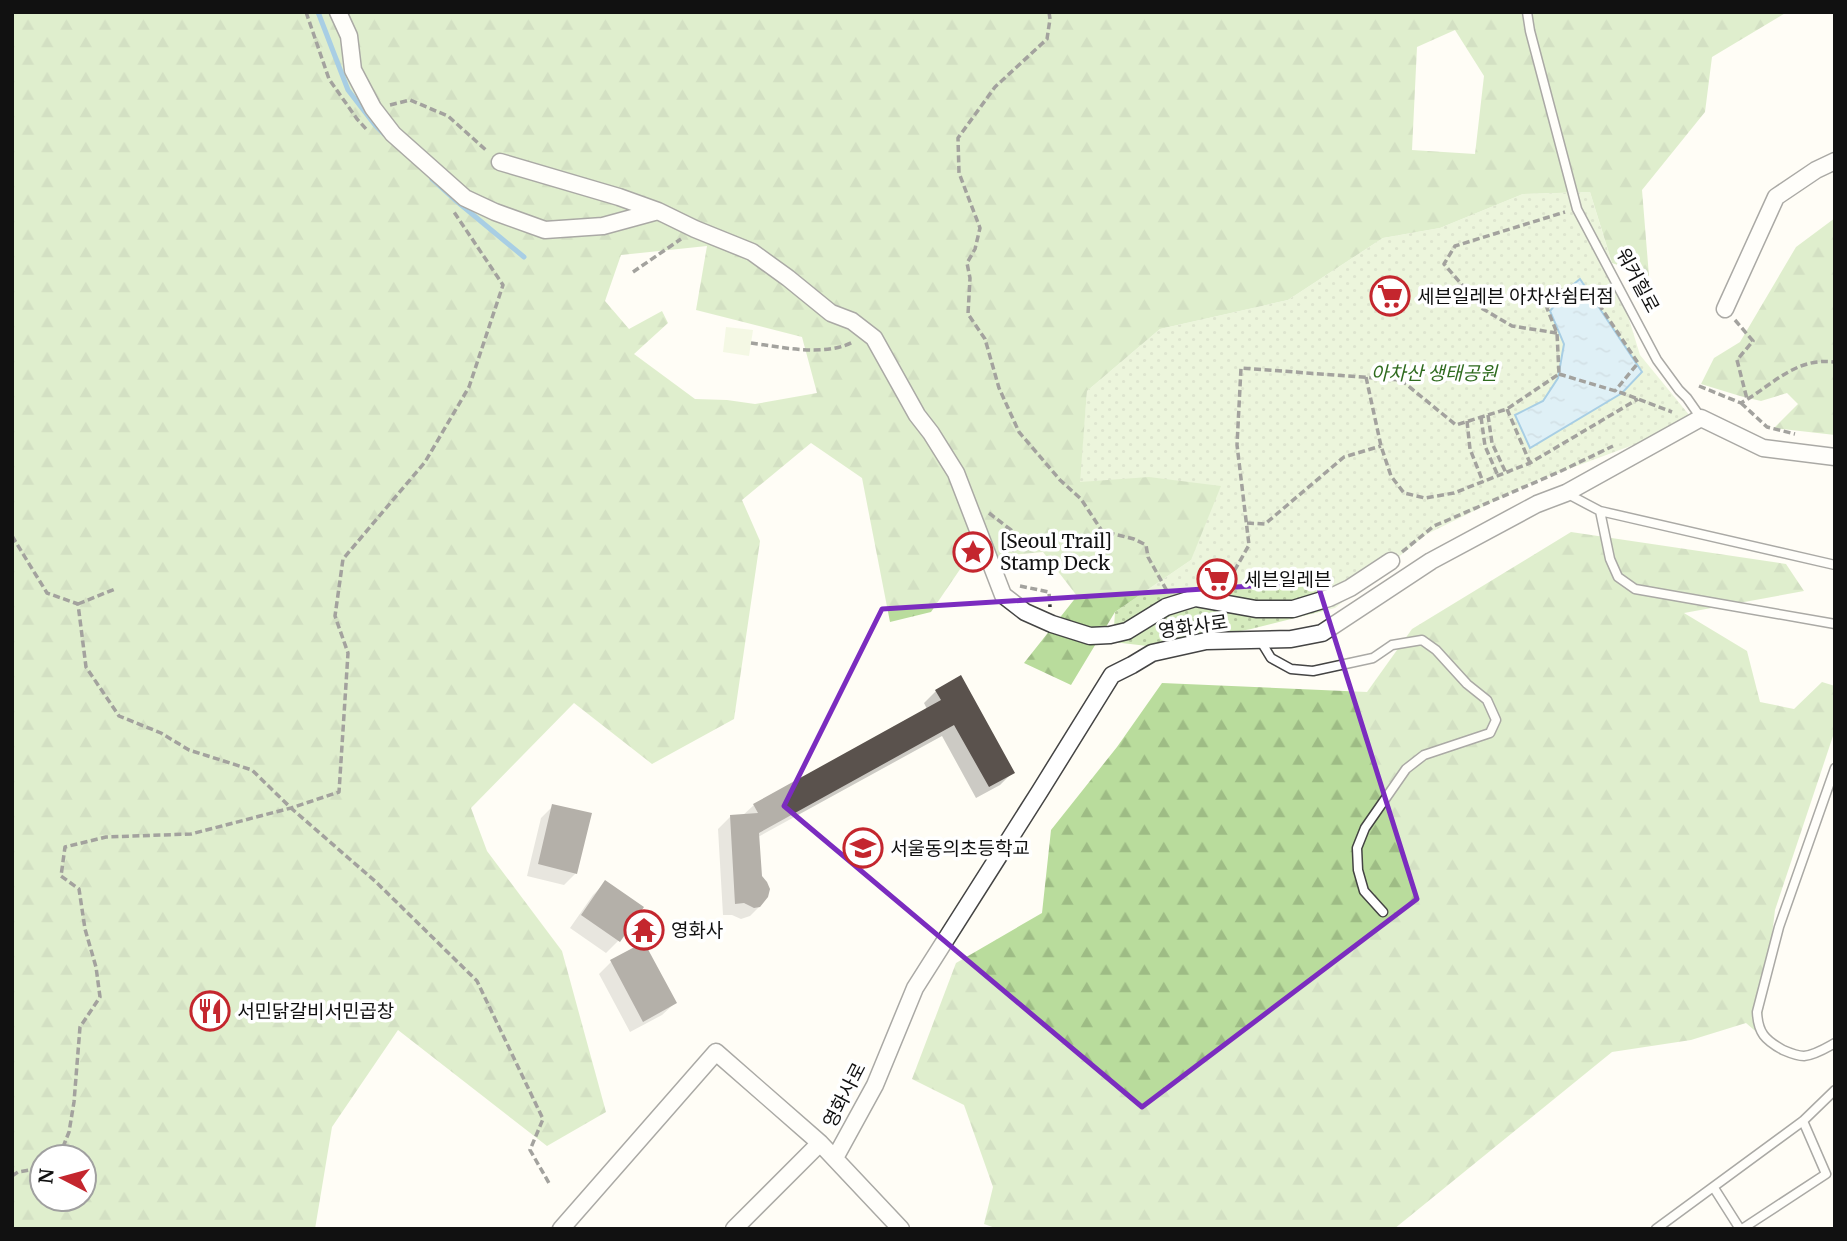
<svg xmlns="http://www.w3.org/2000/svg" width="1847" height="1241" font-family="Merriweather,'Noto Sans KR',serif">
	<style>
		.grass { fill: url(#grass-dots) }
		.forest { fill: url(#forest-firs); fill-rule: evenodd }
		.pitch { fill: #e6f2cf }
		.water { fill: url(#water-ripples); stroke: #3f96cf; stroke-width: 2 }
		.shadow { fill: #0003 }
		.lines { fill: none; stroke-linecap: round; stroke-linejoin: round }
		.stream { stroke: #3f96cf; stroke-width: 5 }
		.building { fill: #5a524d }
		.lane-casing { stroke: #444; stroke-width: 11 }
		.street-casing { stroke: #444; stroke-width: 19 }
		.path { stroke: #333; stroke-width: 3.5; stroke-dasharray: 7 3.5; stroke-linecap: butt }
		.lane { stroke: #fff; stroke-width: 8 }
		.street { stroke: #fff; stroke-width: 16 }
		.marked { fill: none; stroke: #7b2cbf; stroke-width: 5; stroke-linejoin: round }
		.labels { text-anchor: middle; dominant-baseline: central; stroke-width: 7; stroke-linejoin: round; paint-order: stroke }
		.street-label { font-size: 19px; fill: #111; stroke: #fff }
		.poi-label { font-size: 19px; fill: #111; stroke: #fff; text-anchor: start }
		.park-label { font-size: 19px; font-style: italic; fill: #2f6b1f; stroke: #fff }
	</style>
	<defs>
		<pattern id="grass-dots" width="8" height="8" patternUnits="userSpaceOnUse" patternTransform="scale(1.75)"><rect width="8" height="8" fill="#d5ebbd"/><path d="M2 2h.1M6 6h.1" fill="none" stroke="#b6c8a1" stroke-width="1.8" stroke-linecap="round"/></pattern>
		<pattern id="forest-firs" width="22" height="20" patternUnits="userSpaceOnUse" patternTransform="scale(1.75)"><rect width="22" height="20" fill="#b9dc9c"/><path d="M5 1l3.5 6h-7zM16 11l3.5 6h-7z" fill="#9ebc85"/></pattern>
		<pattern id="water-ripples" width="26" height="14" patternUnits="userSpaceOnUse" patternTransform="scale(1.75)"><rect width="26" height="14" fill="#b9e0f7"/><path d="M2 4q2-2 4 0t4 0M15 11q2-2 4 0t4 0" fill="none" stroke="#9ebfd3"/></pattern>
	</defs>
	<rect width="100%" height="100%" fill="#fffdf5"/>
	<path class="grass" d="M1590 192 1640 355 1695 422 1531 483 1427 534 1335 608 1251 629 1156 647 1113 642 1115 612 1191 560 1079 483 1087 391 1160 329 1288 300 1383 238 1440 228 1523 194Z"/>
	<path class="forest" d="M12 12H1787L1712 57 1705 112 1642 190 1649 276 1612 263 1590 192 1523 194 1440 228 1383 238 1288 300 1160 329 1087 391 1080 482 1149 477 1221 486 1191 560 1115 612 1071 685 1024 663 1077 596 1043 552 967 559 931 612 890 622 862 478 811 443 742 500 760 541 734 719 652 764 574 703 471 808 487 851 562 951 606 1112 547 1146 398 1030 332 1127 315 1229H12ZM1455 30 1484 76 1475 154 1412 150 1417 47ZM707 246 696 310 802 337 817 393 755 404 727 400 695 399 634 354 668 323 662 311 629 329 605 301 621 255ZM42 1157H84V1199H42Z
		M1835 218V435L1774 428 1798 404 1787 393 1761 401 1740 396 1701 384 1714 358 1740 342 1796 247Z
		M1571 532 1786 564 1804 591 1684 613 1747 651 1760 702 1794 709 1822 682 1835 686V730L1775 910 1760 1035 1746 1023 1691 1040 1612 1052 1394 1229H998L984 1224 993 1187 964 1105 912 1079 956 963 1042 913 1051 830 1117 747 1162 683 1367 692 1412 629Z"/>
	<path class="pitch" d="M726 327 753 330 749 356 723 352Z"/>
	<path class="water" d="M1580 279 1642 372 1622 393 1530 448 1515 415 1543 401 1558 378 1564 344 1550 311 1569 288Z"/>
	<path class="shadow" d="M936 691 1012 773 1000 785 976 798 942 736 758 837 763 903 750 916 741 919 732 915H723L718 829 730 817 742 816 754 805 927 709 924 703Z
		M553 806 576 873 564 885 527 876 541 818Z
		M605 883 642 908 618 941 606 953 570 928 593 895Z
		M611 962 675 1003 662 1015 630 1032 599 974Z"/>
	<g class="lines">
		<path class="stream" d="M318 12 348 90 375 125 384 134
			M432 179 454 199 524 257"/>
	</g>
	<path class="building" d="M961 675 1015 773 989 787 954 725 759 833 762 876 767 882 770 889 768 897 760 907 754 908 744 903 735 904 730 815 758 813 753 804 941 700 935 690Z
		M552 804 592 813 577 874 538 864Z
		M605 880 644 907 620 942 581 915Z
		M644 942 677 1003 643 1022 610 960Z"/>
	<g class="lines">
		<g class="lane-casing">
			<path id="lane" d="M1527 12 1530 31 1577 209 1657 360 1679 390 1687 398 1701 418
				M1566 493 1600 511 1835 565
				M1600 511 1610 559 1618 577 1635 589 1835 624
				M1260 640 1271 658 1291 669 1313 671 1373 658 1392 645 1422 640 1436 650 1467 684 1487 700 1496 720 1490 733 1424 755 1406 769 1365 828 1357 848 1358 870 1364 891 1383 912
				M1835 768 1779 927 1757 1012C1758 1033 1765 1040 1783 1050 1790 1053 1797 1056 1804 1056 1815 1055 1826 1048 1835 1043
				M1714 1188 1740 1229
				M1656 1229 1803 1121 1835 1090
				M1742 1229 1826 1174 1803 1121"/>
		</g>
		<g class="street-casing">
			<path id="street" d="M338 12 349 36 353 70 373 108 393 134 465 198 495 212 545 230 603 226 658 211
				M500 162 619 197 658 211 695 229 752 252 788 278 831 313 852 321 874 338 917 415 931 433 956 473 1003 595 1025 612 1052 624 1090 636 1110 635 1127 631 1166 607 1195 598 1256 609H1293L1329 598 1350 588 1391 561
				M1725 309 1776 197 1816 170 1835 161
				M835 1158 875 1085 915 988 1040 791 1112 675 1132 665 1152 653 1206 641 1291 639 1322 633 1431 561 1537 504 1566 493 1701 418 1763 448 1835 457
				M561 1229 716 1052 820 1143 901 1229
				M734 1229 820 1143"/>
		</g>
		<path class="path" d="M306 12 329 79 357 119 367 130
			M1049 12 1050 19 1047 39 995 87 958 138 959 173 980 228 975 249 967 263 970 278 968 314 985 339 999 388 1019 432 1060 480 1081 499 1102 531 1134 539 1146 545 1148 557 1167 591
			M390 105 410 100 448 116 487 151
			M633 272 681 239
			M1735 320 1753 341 1737 360 1747 399
			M1557 333 1512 326 1483 309 1444 264 1455 246 1565 212
			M751 343C781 347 825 357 853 342
			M1559 374 1622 393 1672 412
			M1366 377 1381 446 1391 476 1404 493 1425 498 1454 493 1530 463 1638 399
			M1699 386 1741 403C1773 385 1795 357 1835 362
			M1741 403 1767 427 1795 434
			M1507 409 1530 463
			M1488 415 1492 443 1506 473
			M1481 417 1485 446 1498 476
			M1467 421 1470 449 1483 482
			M989 513 1011 530 1012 551 1005 560
			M1247 523 1265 524 1344 457 1381 446
			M12 536 47 593 78 604 86 667 119 716 161 733 189 750 252 770 291 808 376 882 477 981 543 1119 530 1150 549 1183
			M1402 552 1434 526 1559 472 1613 446
			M1020 586 1049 592 1050 607
			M1224 589 1249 545 1237 445 1241 368 1401 380 1456 425 1507 409 1559 374 1557 333 1547 308 1565 287 1588 288 1638 363 1615 391
			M78 604 115 589
			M59 1157 69 1132 74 1102 80 1027 100 997 96 967 85 929 79 889 61 876 65 847 106 837 191 834 291 808 339 792 348 653 335 616 343 559 425 462 469 387 503 285 454 212
			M12 1176 18 1172 42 1168"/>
		<use href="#lane" class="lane"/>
		<use href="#street" class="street"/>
	</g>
	<path d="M0 0H1847V1241H0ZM1317 582 1417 899 1142 1107 784 806 882 609Z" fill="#fffdf5" fill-opacity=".55" fill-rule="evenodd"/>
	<path class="marked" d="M1317 582 1417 899 1142 1107 784 806 882 609Z"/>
	<defs>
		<g id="supermarket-ring" transform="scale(2.0125)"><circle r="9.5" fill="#fff" stroke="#c4262e" stroke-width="1.5"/><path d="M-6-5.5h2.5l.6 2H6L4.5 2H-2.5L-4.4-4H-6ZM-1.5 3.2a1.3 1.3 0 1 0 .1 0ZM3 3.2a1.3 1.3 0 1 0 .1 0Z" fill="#c4262e"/></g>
		<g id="sight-ring" transform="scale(2.0125)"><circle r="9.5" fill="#fff" stroke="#c4262e" stroke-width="1.5"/><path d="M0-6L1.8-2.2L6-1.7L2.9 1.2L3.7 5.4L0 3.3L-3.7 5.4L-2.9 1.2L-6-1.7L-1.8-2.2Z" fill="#c4262e"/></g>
		<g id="school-ring" transform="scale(2.0125)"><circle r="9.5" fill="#fff" stroke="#c4262e" stroke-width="1.5"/><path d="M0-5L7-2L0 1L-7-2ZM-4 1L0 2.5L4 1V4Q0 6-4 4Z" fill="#c4262e"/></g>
		<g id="temple-ring" transform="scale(2.0125)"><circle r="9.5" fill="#fff" stroke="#c4262e" stroke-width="1.5"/><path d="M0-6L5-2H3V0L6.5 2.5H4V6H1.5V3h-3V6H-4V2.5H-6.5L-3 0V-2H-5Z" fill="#c4262e"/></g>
		<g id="restaurant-ring" transform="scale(2.0125)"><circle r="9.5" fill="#fff" stroke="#c4262e" stroke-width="1.5"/><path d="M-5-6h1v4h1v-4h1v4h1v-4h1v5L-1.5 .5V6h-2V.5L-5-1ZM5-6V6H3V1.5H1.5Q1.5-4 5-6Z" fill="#c4262e"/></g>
	</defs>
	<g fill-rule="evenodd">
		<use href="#supermarket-ring" x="1390" y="296"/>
		<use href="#sight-ring" x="973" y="552"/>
		<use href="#supermarket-ring" x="1217" y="579"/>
		<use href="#school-ring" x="863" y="848"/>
		<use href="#temple-ring" x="644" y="930"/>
		<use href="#restaurant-ring" x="210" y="1011"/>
	</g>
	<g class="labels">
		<g class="street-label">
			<text transform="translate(1638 280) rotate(62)">워커힐로</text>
			<text transform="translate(1193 626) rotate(-8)">영화사로</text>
			<text transform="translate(844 1095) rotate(-63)">영화사로</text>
		</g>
		<g class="poi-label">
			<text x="1417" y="296">세븐일레븐 아차산쉼터점</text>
			<text x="1000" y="541">[Seoul Trail]<tspan x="1000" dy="22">Stamp Deck</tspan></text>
			<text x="1244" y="579">세븐일레븐</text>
			<text x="890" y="848">서울동의초등학교</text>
			<text x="671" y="930">영화사</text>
			<text x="237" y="1011">서민닭갈비서민곱창</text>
		</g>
		<g class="park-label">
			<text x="1434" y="373">아차산 생태공원</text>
		</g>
	</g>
	<rect width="1847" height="1241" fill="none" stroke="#111111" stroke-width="28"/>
	<g transform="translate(63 1178) rotate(276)"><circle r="33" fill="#ffffff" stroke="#a0a0a0" stroke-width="2"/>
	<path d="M0-5L12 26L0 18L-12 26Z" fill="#c4262e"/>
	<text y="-10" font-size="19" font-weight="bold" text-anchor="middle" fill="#111111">N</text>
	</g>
</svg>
